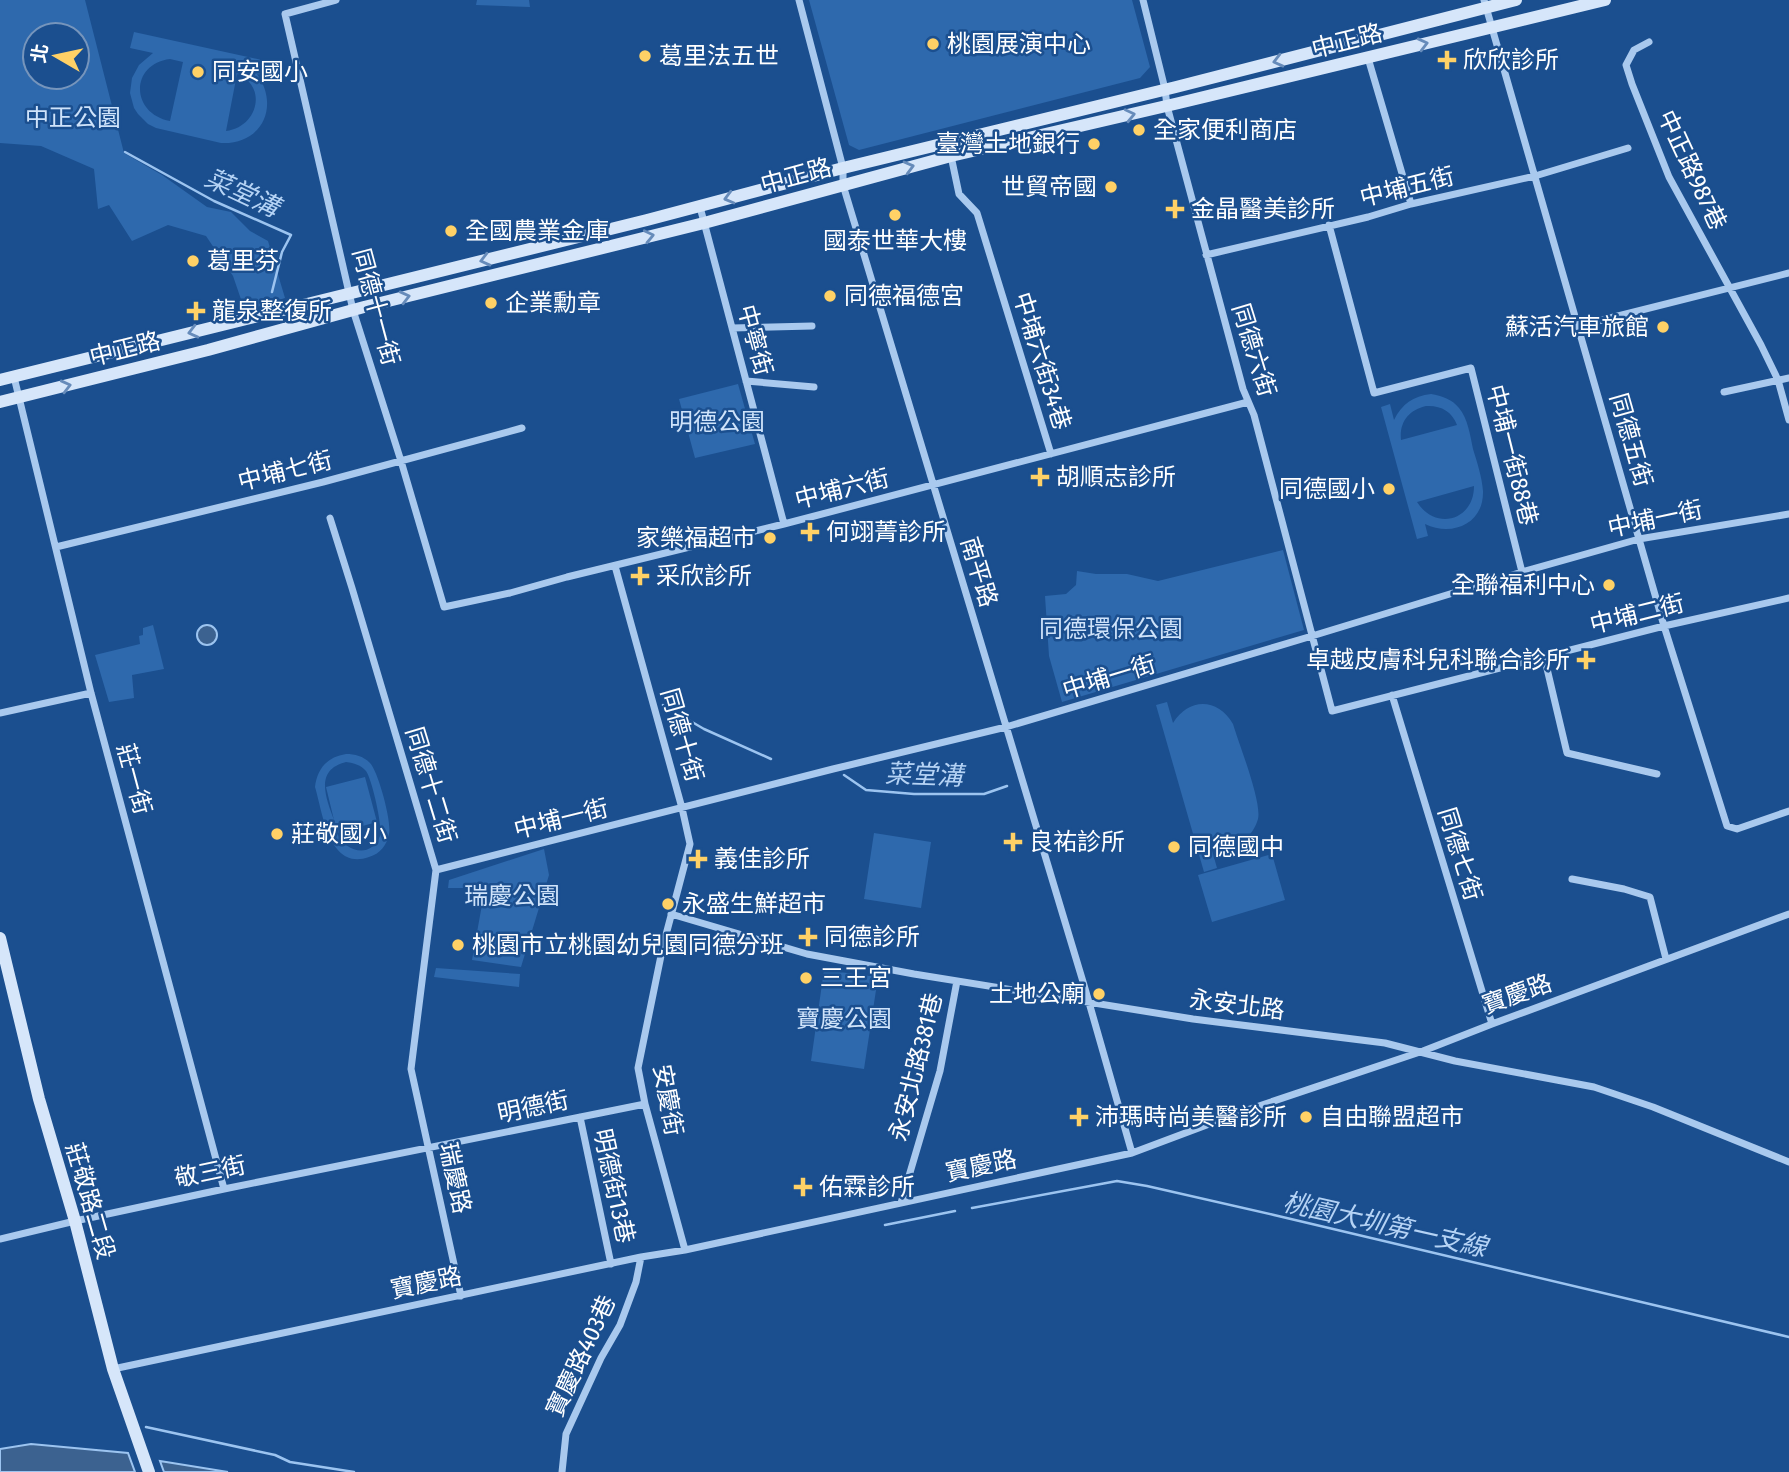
<svg xmlns="http://www.w3.org/2000/svg" width="1789" height="1472" font-family="'Fira Sans Condensed','Noto Sans TC',sans-serif">
	<style>
		.green { fill: #2e69ad; fill-rule: evenodd }
		.water { fill: #3c6290; stroke: #9cc4f0; stroke-width: 2 }
		.lines { fill: none; stroke-linecap: round; stroke-linejoin: round }
		.stream { stroke: #9cc4f0; stroke-width: 2.5 }
		.street { stroke: #a9c9ee; stroke-width: 7 }
		.secondary { stroke: #d6e6fa; stroke-width: 12 }
		.oneway { stroke: #668bba }
		.poi-dot { fill: #ffd166; stroke: #1b4f8f; stroke-width: 2.5 }
		.labels { text-anchor: middle; dominant-baseline: central; stroke-width: 5; stroke-linejoin: round; paint-order: stroke }
		.street-label { font-size: 24px; fill: #fff; stroke: #1b4f8f }
		.poi-label { font-size: 24px; fill: #fff; stroke: #1b4f8f; text-anchor: start }
		.park-label { font-size: 24px; fill: #cfe3fa; stroke: #1b4f8f }
		.water-label { font-size: 26px; font-style: italic; fill: #b5d3f5; stroke: #1b4f8f }
	</style>
	<rect width="100%" height="100%" fill="#1b4f8f"/>
	<path class="green" d="M0 0H85L124 153 162 175 207 207 231 212 250 231 268 241 285 298 245 311 233 276 206 236 168 225 132 241 109 205 98 209 94 169 41 146 0 143ZM77 35V77H35V35Z
		M477 0H529L530 7 476 5Z
		M809 0H1132L1150 67 1140 78 859 150 849 145Z
		M134 32 271 62 268 76 257 74C280 106 262 145 221 143L156 128 148 124 138 114 134 108 130 93 132 78 139 65 153 53 130 48ZM170 59 183 62 170 121C130 113 130 64 170 59ZM237 74C268 86 258 127 226 131Z
		M738 384 755 444 695 458 679 399Z
		M1431 394C1442 396 1452 399 1459 408 1468 419 1470 435 1473 449 1477 462 1482 477 1483 491 1484 524 1452 537 1425 524L1428 536 1417 539 1381 407 1390 404 1394 420C1402 404 1413 396 1431 394ZM1426 406C1440 405 1452 411 1457 425L1401 440C1399 422 1409 410 1426 406ZM1474 486C1474 521 1435 531 1417 502Z
		M1283 550 1304 630 1062 702 1049 656 1045 596 1066 594 1076 585 1077 571 1096 574H1127L1158 581Z
		M153 625 164 669 132 675 134 698 109 702 95 655 140 644 139 636 143 635V628Z
		M1167 702 1173 723C1189 697 1218 698 1233 724 1239 744 1262 802 1258 819 1256 826 1252 833 1246 838 1236 847 1223 846 1210 843L1217 868 1204 872 1156 705Z
		M346 754C355 754 363 756 370 763 378 771 392 822 389 834 387 845 380 854 369 857 329 871 323 814 315 787 317 769 327 757 346 754ZM346 762C354 763 361 765 366 771 372 779 383 828 380 836 371 859 345 852 337 833L377 822 365 777 326 787 334 820C326 798 314 770 346 762Z
		M874 833 931 842 921 908 864 899Z
		M544 849 549 875 521 967 472 960 485 888H448L449 880Z
		M1272 854 1285 900 1212 922 1198 875Z
		M436 968 520 974 519 987 434 977Z
		M824 970 878 977 864 1069 811 1061Z"/>
	<path class="water" d="M197 635a10 10 0 1 1 20 0a10 10 0 1 1-20 0Z
		M31 1444 128 1453 135 1472H0V1449Z
		M160 1461 228 1472H164Z"/>
	<g class="lines">
		<path class="stream" d="M125 152 214 201 291 235 282 252 272 292
			M663 705 704 729 771 759
			M844 775 866 790 914 794H984L1007 786
			M972 1208 1117 1181 1147 1186 1274 1215 1789 1337
			M885 1225 955 1211
			M146 1427 275 1455 290 1462 354 1472"/>
		<path class="street" d="M336 0 285 14 353 310 401 461 444 607 510 593 567 577 784 524 1248 402
			M799 0 843 168V185L1084 985 1132 1153
			M1143 0 1165 89 1167 106 1243 389 1254 415 1332 711 1664 626 1789 598
			M1484 0 1664 626 1727 826 1737 829 1789 811
			M1649 42 1634 50 1626 65 1632 84 1669 177 1761 345 1778 380 1789 420
			M1368 58 1411 204
			M951 156 959 194 977 213 1051 454
			M700 207 784 524
			M1329 225 1374 393 1471 368 1522 572
			M1206 255 1368 217 1411 204 1535 176 1628 148
			M1578 326 1789 273
			M732 328 812 326
			M14 377 91 693 224 1189
			M746 381 814 387
			M1724 392 1789 378
			M330 518 352 588 436 870 411 1069 461 1296
			M56 547 323 482 522 428
			M615 566 682 808 690 844 663 946 638 1068 645 1104 685 1250
			M1544 656 1567 753 1657 774
			M1392 695 1492 1024
			M0 713 91 693
			M436 870 833 769 1006 727 1312 636 1522 572 1639 539 1789 514
			M1572 879 1624 889 1650 897 1666 959
			M671 914 807 954 914 974 1193 1019 1385 1043 1455 1061 1594 1087 1653 1107 1789 1162
			M580 1117 611 1264
			M901 1203 940 1071 957 981
			M0 1239 75 1221 224 1189 645 1104
			M113 1369 641 1257 685 1250 1132 1153 1244 1111 1423 1051 1492 1024 1789 914
			M562 1472 566 1434 601 1358 620 1325 636 1282 641 1257"/>
		<path class="secondary" d="M0 380 647 220 843 168 1176 87 1516 0
			M0 402 208 350 364 307 704 223 951 156 1179 103 1605 0
			M0 938 39 1099 75 1221 113 1369 149 1472"/>
	</g>
	<defs><path id="oneway-chevron" d="M-2-3.5L2.5 0L-2 3.5" fill="none" stroke-width="1.6" stroke-linecap="round" stroke-linejoin="round" transform="scale(1.75)"/></defs>
	<g class="oneway">
		<use href="#oneway-chevron" transform="translate(1423 44) rotate(-14)"/>
		<use href="#oneway-chevron" transform="translate(1278 61) rotate(166)"/>
		<use href="#oneway-chevron" transform="translate(1130 115) rotate(-13)"/>
		<use href="#oneway-chevron" transform="translate(909 167) rotate(-15)"/>
		<use href="#oneway-chevron" transform="translate(729 198) rotate(165)"/>
		<use href="#oneway-chevron" transform="translate(649 236) rotate(-13)"/>
		<use href="#oneway-chevron" transform="translate(485 260) rotate(166)"/>
		<use href="#oneway-chevron" transform="translate(405 297) rotate(-14)"/>
		<use href="#oneway-chevron" transform="translate(193 332) rotate(166)"/>
		<use href="#oneway-chevron" transform="translate(66 386) rotate(-14)"/>
	</g>
	<g class="poi-dot">
		<circle cx="933" cy="44" r="7"/>
		<circle cx="645" cy="56" r="7"/>
		<path d="M1443.5 49.5h7v7h7v7h-7v7h-7v-7h-7v-7h7z"/>
		<circle cx="198" cy="72" r="7"/>
		<circle cx="1139" cy="130" r="7"/>
		<circle cx="1094" cy="144" r="7"/>
		<circle cx="1111" cy="187" r="7"/>
		<path d="M1171.5 198.5h7v7h7v7h-7v7h-7v-7h-7v-7h7z"/>
		<circle cx="895" cy="215" r="7"/>
		<circle cx="451" cy="231" r="7"/>
		<circle cx="193" cy="261" r="7"/>
		<circle cx="830" cy="296" r="7"/>
		<circle cx="491" cy="303" r="7"/>
		<path d="M192.5 300.5h7v7h7v7h-7v7h-7v-7h-7v-7h7z"/>
		<circle cx="1663" cy="327" r="7"/>
		<path d="M1036.5 466.5h7v7h7v7h-7v7h-7v-7h-7v-7h7z"/>
		<circle cx="1389" cy="489" r="7"/>
		<path d="M806.5 521.5h7v7h7v7h-7v7h-7v-7h-7v-7h7z"/>
		<circle cx="770" cy="538" r="7"/>
		<path d="M636.5 565.5h7v7h7v7h-7v7h-7v-7h-7v-7h7z"/>
		<circle cx="1609" cy="585" r="7"/>
		<path d="M1582.5 649.5h7v7h7v7h-7v7h-7v-7h-7v-7h7z"/>
		<circle cx="277" cy="834" r="7"/>
		<path d="M1009.5 831.5h7v7h7v7h-7v7h-7v-7h-7v-7h7z"/>
		<circle cx="1174" cy="847" r="7"/>
		<path d="M694.5 848.5h7v7h7v7h-7v7h-7v-7h-7v-7h7z"/>
		<circle cx="668" cy="904" r="7"/>
		<path d="M804.5 926.5h7v7h7v7h-7v7h-7v-7h-7v-7h7z"/>
		<circle cx="458" cy="945" r="7"/>
		<circle cx="806" cy="978" r="7"/>
		<circle cx="1099" cy="994" r="7"/>
		<path d="M1075.5 1106.5h7v7h7v7h-7v7h-7v-7h-7v-7h7z"/>
		<circle cx="1306" cy="1117" r="7"/>
		<path d="M799.5 1176.5h7v7h7v7h-7v7h-7v-7h-7v-7h7z"/>
	</g>
	<g class="labels">
		<g class="street-label">
			<text transform="translate(1347 41) rotate(-14)">中正路</text>
			<text transform="translate(1692 170) rotate(65)">中正路987巷</text>
			<text transform="translate(796 176) rotate(-15)">中正路</text>
			<text transform="translate(1407 187) rotate(-14)">中埔五街</text>
			<text transform="translate(376 307) rotate(75)">同德十一街</text>
			<text transform="translate(755 340) rotate(75)">中寧街</text>
			<text transform="translate(125 349) rotate(-14)">中正路</text>
			<text transform="translate(1254 350) rotate(73)">同德六街</text>
			<text transform="translate(1042 361) rotate(73)">中埔六街34巷</text>
			<text transform="translate(1631 440) rotate(74)">同德五街</text>
			<text transform="translate(1512 455) rotate(76)">中埔一街88巷</text>
			<text transform="translate(285 471) rotate(-14)">中埔七街</text>
			<text transform="translate(842 489) rotate(-14)">中埔六街</text>
			<text transform="translate(1655 519) rotate(-12)">中埔一街</text>
			<text transform="translate(979 572) rotate(73)">南平路</text>
			<text transform="translate(1637 614) rotate(-14)">中埔二街</text>
			<text transform="translate(1109 677) rotate(-17)">中埔一街</text>
			<text transform="translate(682 735) rotate(74)">同德十街</text>
			<text transform="translate(134 779) rotate(75)">莊一街</text>
			<text transform="translate(431 785) rotate(73)">同德十二街</text>
			<text transform="translate(561 819) rotate(-14)">中埔一街</text>
			<text transform="translate(1460 854) rotate(73)">同德七街</text>
			<text transform="translate(1517 994) rotate(-20)">寶慶路</text>
			<text transform="translate(1237 1005) rotate(7)">永安北路</text>
			<text transform="translate(916 1067) rotate(-76)">永安北路381巷</text>
			<text transform="translate(668 1100) rotate(80)">安慶街</text>
			<text transform="translate(533 1107) rotate(-12)">明德街</text>
			<text transform="translate(981 1166) rotate(-12)">寶慶路</text>
			<text transform="translate(210 1172) rotate(-12)">敬三街</text>
			<text transform="translate(455 1178) rotate(78)">瑞慶路</text>
			<text transform="translate(614 1186) rotate(78)">明德街13巷</text>
			<text transform="translate(90 1201) rotate(74)">莊敬路二段</text>
			<text transform="translate(426 1283) rotate(-12)">寶慶路</text>
			<text transform="translate(581 1356) rotate(-65)">寶慶路403巷</text>
		</g>
		<g class="poi-label">
			<text x="947" y="44">桃園展演中心</text>
			<text x="659" y="56">葛里法五世</text>
			<text x="1463" y="60">欣欣診所</text>
			<text x="212" y="72">同安國小</text>
			<text x="1153" y="130">全家便利商店</text>
			<text x="1080" y="144" text-anchor="end">臺灣土地銀行</text>
			<text x="1097" y="187" text-anchor="end">世貿帝國</text>
			<text x="1191" y="209">金晶醫美診所</text>
			<text x="465" y="231">全國農業金庫</text>
			<text x="895" y="241" text-anchor="middle">國泰世華大樓</text>
			<text x="207" y="261">葛里芬</text>
			<text x="844" y="296">同德福德宮</text>
			<text x="505" y="303">企業勳章</text>
			<text x="212" y="311">龍泉整復所</text>
			<text x="1649" y="327" text-anchor="end">蘇活汽車旅館</text>
			<text x="1056" y="477">胡順志診所</text>
			<text x="1375" y="489" text-anchor="end">同德國小</text>
			<text x="826" y="532">何翊菁診所</text>
			<text x="756" y="538" text-anchor="end">家樂福超市</text>
			<text x="656" y="576">采欣診所</text>
			<text x="1595" y="585" text-anchor="end">全聯福利中心</text>
			<text x="1570" y="660" text-anchor="end">卓越皮膚科兒科聯合診所</text>
			<text x="291" y="834">莊敬國小</text>
			<text x="1029" y="842">良祐診所</text>
			<text x="1188" y="847">同德國中</text>
			<text x="714" y="859">義佳診所</text>
			<text x="682" y="904">永盛生鮮超市</text>
			<text x="824" y="937">同德診所</text>
			<text x="472" y="945">桃園市立桃園幼兒園同德分班</text>
			<text x="820" y="978">三王宮</text>
			<text x="1085" y="994" text-anchor="end">土地公廟</text>
			<text x="1095" y="1117">沛瑪時尚美醫診所</text>
			<text x="1320" y="1117">自由聯盟超市</text>
			<text x="819" y="1187">佑霖診所</text>
		</g>
		<g class="park-label">
			<text x="73" y="118">中正公園</text>
			<text x="717" y="422">明德公園</text>
			<text x="1111" y="629">同德環保公園</text>
			<text x="512" y="896">瑞慶公園</text>
			<text x="844" y="1019">寶慶公園</text>
		</g>
		<g class="water-label">
			<text transform="translate(242 193) rotate(25)">菜堂溝</text>
			<text transform="translate(924 775) rotate(2)">菜堂溝</text>
			<text transform="translate(1385 1225) rotate(13)">桃園大圳第一支線</text>
		</g>
	</g>
	<g transform="translate(56 56) rotate(279)"><circle r="33" fill="#1b4f8f" stroke="#7695bc" stroke-width="2"/>
	<path d="M0-5L12 26L0 18L-12 26Z" fill="#ffd166"/>
	<text y="-10" font-size="19" font-weight="bold" text-anchor="middle" fill="#ffffff">北</text>
	</g>
</svg>
